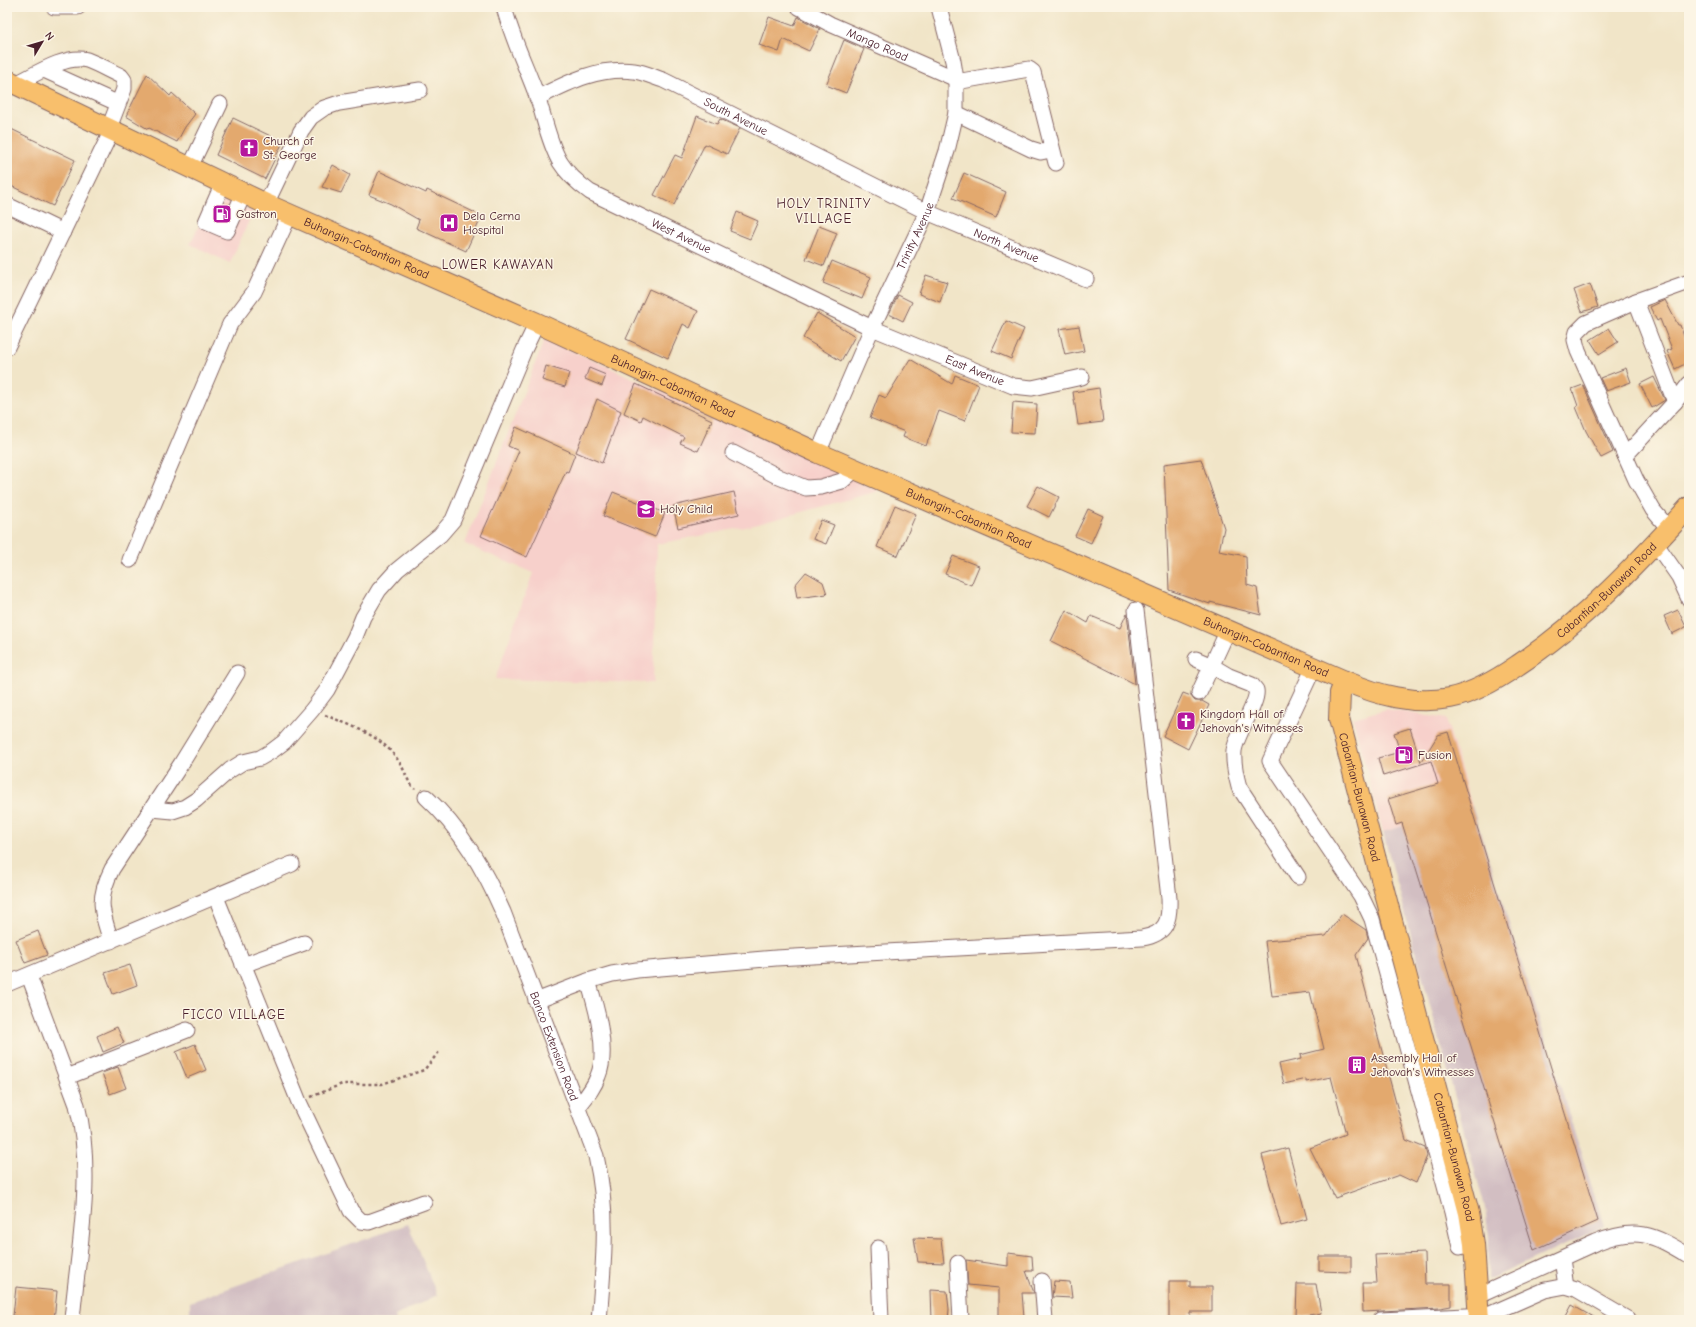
<svg xmlns="http://www.w3.org/2000/svg" width="1696" height="1327" font-family="'Comic Neue',sans-serif">
	<style>
		.built { fill: #f7d0cb }
		.industrial { fill: #d2bec2 }
		.building { fill: #e3a96e }
		.lines { fill: none; stroke-linecap: round; stroke-linejoin: round }
		.minor-casing { stroke: #846462; stroke-width: 17 }
		.major-casing { stroke: #846462; stroke-width: 22 }
		.path { stroke: #846462; stroke-width: 2.5; stroke-dasharray: 3 3; stroke-linecap: butt }
		.minor { stroke: #fff; stroke-width: 15 }
		.major { stroke: #f8bf6c; stroke-width: 20 }
		.labels { text-anchor: middle; dominant-baseline: central; stroke-width: 3; stroke-linejoin: round; paint-order: stroke }
		.street-label { font-size: 12px; fill: #4a1f2b; stroke: #fcf5e5 }
		.poi-label { font-size: 12px; fill: #4a1f2b; stroke: #fcf5e5; text-anchor: start }
		.neighbourhood-label { font-size: 13px; letter-spacing: 1px; fill: #4a1f2b; stroke: #fcf5e5 }
	</style>
	<rect width="100%" height="100%" fill="#fcf5e5"/>
	<filter id="ink" filterUnits="userSpaceOnUse"><feTurbulence type="fractalNoise" baseFrequency=".025" numOctaves="2"/><feDisplacementMap in="SourceGraphic" scale="8" xChannelSelector="R" yChannelSelector="G"/><feConvolveMatrix kernelMatrix="1 2 1 2 8 2 1 2 1" color-interpolation-filters="sRGB"/></filter>
	<filter id="wash" filterUnits="userSpaceOnUse"><feTurbulence type="fractalNoise" baseFrequency=".012" numOctaves="4" result="noise"/><feDisplacementMap in="SourceGraphic" scale="16" xChannelSelector="R" yChannelSelector="G"/><feGaussianBlur stdDeviation="0.9" result="paint"/><feColorMatrix in="noise" values="0 0 0 0 0 0 0 0 0 0 0 0 0 0 0 0 0 1.4 0 .05"/><feComposite in="paint" operator="in"/></filter>
	<g filter="url(#wash)">
		<rect width="100%" height="100%" fill="#f1e5c8"/>
		<path class="built" d="M214 194 253 212 230 263 190 244Z
			M545 338 879 491 746 527 657 544 653 683 495 679 533 573 465 544Z
			M1387 709 1446 719 1472 806 1383 832 1353 718Z"/>
		<path class="industrial" d="M1472 806 1604 1226 1488 1280 1489 1236 1485 1208 1383 832Z
			M408 1224 437 1295 395 1316 396 1320H190V1302Z"/>
		<g id="blocks">
			<path class="building" d="M769 17 794 26 798 17 820 29 809 51 783 39 779 52 759 45Z
				M844 40 864 49 846 93 826 85Z
				M147 74 170 96 172 93 195 114 185 127 177 142 149 128 148 129 126 116Z
				M697 116 717 124 720 119 740 128 727 154 705 144 674 205 654 195 675 155 682 158Z
				M233 118 283 142 265 179 216 155Z
				M7 127 75 160 53 206 7 184Z
				M333 165 350 175 341 193 322 187Z
				M379 171 426 193 427 190 482 216 466 251 416 228 419 220 391 204 369 195Z
				M964 173 1006 192 996 217 953 198Z
				M223 206 228 208 222 219 218 217Z
				M737 212 758 221 750 239 730 231Z
				M819 226 837 233 824 266 806 259Z
				M832 261 871 277 862 299 823 283Z
				M926 275 947 282 940 302 919 294Z
				M1590 284 1598 307 1582 312 1574 290Z
				M649 289 698 311 690 328 683 324 668 358 626 339Z
				M898 295 912 302 903 321 889 314Z
				M1665 300 1678 325H1680L1686 342 1689 340V362L1675 369 1667 351 1672 349 1660 319 1657 321 1650 307Z
				M817 313 855 336 841 361 803 338Z
				M1006 321 1024 329 1011 359 992 351Z
				M1079 326 1084 351 1065 355 1059 329Z
				M1609 328 1618 342 1599 354 1590 340Z
				M910 359 952 384 955 375 979 385 965 421 939 411 926 446 903 437 905 432 870 418 879 395 886 398Z
				M546 366 569 373 565 387 542 380Z
				M589 368 606 375 602 386 585 379Z
				M1626 368 1631 382 1606 391 1600 378Z
				M1654 377 1665 400 1652 408 1640 384Z
				M636 384 712 420 698 451 680 443 684 437 643 416 641 421 624 413Z
				M1583 385 1613 452 1601 458 1586 431 1576 407 1578 406 1572 389Z
				M1099 388 1103 422 1078 425 1073 392Z
				M597 399 621 411 602 463 576 452Z
				M1013 402 1037 404 1035 433 1011 432Z
				M516 427 575 454 568 472 566 471 527 557 481 536 519 451 508 446Z
				M1201 459 1224 528 1219 551 1246 556 1247 585 1257 588 1261 615 1210 602V604L1169 590 1164 464Z
				M1038 486 1059 497 1049 517 1027 506Z
				M613 492 665 513 655 537 603 516Z
				M734 492 739 514 678 528 673 506Z
				M895 505 916 514 898 556 877 547Z
				M1088 509 1103 516 1091 543 1075 536Z
				M821 520 834 525 826 544 813 539Z
				M953 556 979 566 971 585 945 574Z
				M806 572 823 582 827 594 797 598 795 585Z
				M1066 610 1088 623 1091 616 1120 628 1127 613 1135 684 1051 641Z
				M1678 610 1686 627 1672 634 1664 616Z
				M1183 693 1191 696 1195 701H1202L1209 705 1188 749 1163 736Z
				M1410 728 1421 762 1438 735 1448 732 1598 1221 1534 1250 1402 823 1396 825 1388 799 1438 784 1431 761 1383 776 1378 758 1400 752 1394 733Z
				M1342 914 1366 930 1368 938 1356 955 1406 1140 1425 1148 1427 1156 1416 1183 1399 1175 1335 1198 1310 1148 1346 1134 1331 1077 1306 1082V1079L1284 1084 1279 1064 1301 1059 1300 1055 1324 1049 1310 992 1272 996 1265 941 1326 936Z
				M38 931 47 955 25 963 16 940Z
				M130 965 137 985 113 994 105 973Z
				M117 1027 124 1043 103 1052 97 1036Z
				M195 1044 206 1070 187 1078 176 1052Z
				M118 1067 126 1088 110 1094 102 1073Z
				M1288 1148 1307 1219 1281 1226 1262 1155Z
				M914 1238 941 1239 944 1263 918 1262Z
				M1008 1253 1032 1256 1033 1271H1026L1034 1293H1022L1024 1318 999 1320V1288L968 1285 966 1260 1008 1266Z
				M1424 1253 1425 1284H1451V1306L1440 1308 1363 1312 1362 1283H1377L1375 1255Z
				M1319 1256H1351V1272L1319 1271Z
				M1054 1281 1070 1282 1072 1298 1052 1297Z
				M1169 1281H1190V1287H1212V1312H1190V1320H1169Z
				M1297 1284H1316L1321 1313 1296 1317Z
				M16 1287 57 1291 54 1320 13 1316Z
				M931 1290 947 1291 949 1309 948 1320H932Z
				M1572 1305 1598 1320H1564Z"/>
		</g>
	</g>
	<g filter="url(#ink)">
		<use href="#blocks" fill-opacity="0" stroke="#846462" stroke-width="1"/>
		<g class="lines">
			<g class="minor-casing">
				<g id="minor">
					<path d="M54 7H78"/>
					<path id="s1" d="M504 7C512 39 527 68 538 99 545 120 549 143 560 162 568 175 579 184 590 192L872 328 1013 386 1032 388 1082 377"/>
					<path id="s2" d="M799 7 830 24 956 79"/>
					<path d="M44 70 117 103"/>
					<path d="M956 82 1029 69 1033 72 1056 163"/>
					<path d="M16 84C34 75 66 54 87 60 98 64 110 71 121 76L124 80V89L109 128"/>
					<path id="s3" d="M537 98C569 82 597 67 634 71 643 72 654 77 663 80L927 212 1086 279"/>
					<path d="M956 113 1031 149 1041 152 1051 150"/>
					<path d="M190 167 220 104"/>
					<path d="M223 183 206 222 227 231 244 193"/>
					<path d="M266 204 301 131 311 117 324 108 339 103 420 90"/>
					<path d="M7 205 63 232"/>
					<path d="M1636 301 1675 402"/>
					<path d="M7 347 112 130"/>
					<path d="M733 453 779 477 806 488 821 487 842 481 856 469"/>
					<path id="s4" d="M818 453 872 328 927 212 947 151 956 113V79L953 61 939 7"/>
					<path d="M1625 456 1675 402 1689 384"/>
					<path d="M1669 529 1653 510 1636 480 1578 351 1575 340 1577 332 1586 323 1636 301 1689 282"/>
					<path d="M1656 544 1679 577 1689 599"/>
					<path d="M130 560 230 324 254 292 290 214"/>
					<path d="M1196 659 1212 666 1229 676 1252 685 1256 690C1259 702 1236 734 1234 751 1233 762 1236 776 1239 787L1298 877"/>
					<path d="M1314 667 1270 761 1361 896 1372 919 1452 1212 1460 1247 1474 1244"/>
					<path d="M1199 693 1228 630"/>
					<path id="s5" d="M426 797C461 829 484 869 503 912L596 1156C609 1213 604 1262 599 1320"/>
					<path d="M152 809 173 811 185 807 196 800 230 770 243 762 260 758 272 751 284 742 312 710 327 690 355 637 363 617 379 590 397 570 440 535 453 520 524 350 537 323"/>
					<path d="M216 897 299 1102 351 1211 361 1221 369 1222 424 1202"/>
					<path d="M111 941C101 910 97 899 112 869L181 764 237 673"/>
					<path d="M243 965 304 943"/>
					<path d="M29 976 77 1105C95 1174 78 1250 72 1320"/>
					<path d="M7 984 292 864"/>
					<path d="M536 1001 588 981 612 974 637 970 776 958 1142 938C1167 934 1170 920 1169 898L1136 610"/>
					<path d="M67 1077 187 1030"/>
					<path d="M578 1107C586 1097 594 1088 598 1076 609 1050 596 1006 588 981"/>
					<path d="M878 1248 881 1320"/>
					<path d="M1562 1259 1566 1286"/>
					<path d="M958 1263 961 1320"/>
					<path d="M1042 1281 1045 1320"/>
					<path d="M1478 1296 1595 1243C1636 1226 1653 1234 1689 1256"/>
					<path d="M1380 1320 1488 1315 1545 1290 1566 1286 1576 1289 1588 1296 1629 1320"/>
				</g>
			</g>
			<g class="major-casing">
				<g id="major">
					<path id="s6" d="M7 80 266 204 537 323 818 453 1345 681C1378 695 1413 705 1450 698 1475 693 1498 679 1518 665 1583 622 1637 564 1689 507"/>
					<path id="s7" d="M1345 681 1340 693 1339 719 1469 1213 1474 1244 1479 1320"/>
				</g>
			</g>
			<path class="path" d="M325 715C352 726 381 735 398 760 405 769 406 781 415 789
				M311 1097 342 1084H382L424 1070 439 1052"/>
			<use href="#minor" class="minor"/>
			<use href="#major" class="major"/>
		</g>
	</g>
	<defs>
		<g id="church-square" transform="scale(1)"><rect x="-9" y="-9" width="18" height="18" rx="4" fill="#b5179e" stroke="#fcf5e5"/><path d="M-1.2-6h2.4v3.5h3.3v2.4h-3.3V6h-2.4V-.1h-3.3v-2.4h3.3Z" fill="#fff"/></g>
		<g id="fuel-square" transform="scale(1)"><rect x="-9" y="-9" width="18" height="18" rx="4" fill="#b5179e" stroke="#fcf5e5"/><path d="M-5.5-6h7V0h2V4h1.3V-2.5L3-4.5l.8-.8L6-3V5H2.5V1h-1V6h-7ZM-4.2-4.7v3.2H.2V-4.7Z" fill="#fff"/></g>
		<g id="hospital-square" transform="scale(1)"><rect x="-9" y="-9" width="18" height="18" rx="4" fill="#b5179e" stroke="#fcf5e5"/><path d="M-5-5h3v3.5h4V-5h3V5h-3V1.5h-4V5h-3Z" fill="#fff"/></g>
		<g id="school-square" transform="scale(1)"><rect x="-9" y="-9" width="18" height="18" rx="4" fill="#b5179e" stroke="#fcf5e5"/><path d="M0-5L7-2L0 1L-7-2ZM-4 1L0 2.5L4 1V4Q0 6-4 4Z" fill="#fff"/></g>
		<g id="building-square" transform="scale(1)"><rect x="-9" y="-9" width="18" height="18" rx="4" fill="#b5179e" stroke="#fcf5e5"/><path d="M-4-6H4V6H1V3H-1V6H-4ZM-2.5-4.3h1.7v1.8h-1.7ZM.8-4.3h1.7v1.8H.8ZM-2.5-1h1.7V.8h-1.7ZM.8-1h1.7V.8H.8Z" fill="#fff"/></g>
	</defs>
	<g fill-rule="evenodd">
		<use href="#church-square" x="249" y="148"/>
		<use href="#fuel-square" x="222" y="214"/>
		<use href="#hospital-square" x="449" y="223"/>
		<use href="#school-square" x="646" y="509"/>
		<use href="#church-square" x="1186" y="721"/>
		<use href="#fuel-square" x="1404" y="755"/>
		<use href="#building-square" x="1357" y="1065"/>
	</g>
	<g class="labels">
		<g class="street-label">
			<text stroke="none"><textPath href="#s2" startOffset="87">Mango Road</textPath></text>
			<text stroke="none"><textPath href="#s3" startOffset="214">South Avenue</textPath></text>
			<text stroke="none"><textPath href="#s1" startOffset="309">West Avenue</textPath></text>
			<text stroke="none"><textPath href="#s4" startOffset="238">Trinity Avenue</textPath></text>
			<text stroke="none"><textPath href="#s3" startOffset="514">North Avenue</textPath></text>
			<text stroke="none"><textPath href="#s6" startOffset="397">Buhangin-Cabantian Road</textPath></text>
			<text stroke="none"><textPath href="#s1" startOffset="632">East Avenue</textPath></text>
			<text stroke="none"><textPath href="#s6" startOffset="733">Buhangin-Cabantian Road</textPath></text>
			<text stroke="none"><textPath href="#s6" startOffset="1057">Buhangin-Cabantian Road</textPath></text>
			<text stroke="none"><textPath href="#s6" startOffset="1767">Cabantian-Bunawan Road</textPath></text>
			<text stroke="none"><textPath href="#s6" startOffset="1381">Buhangin-Cabantian Road</textPath></text>
			<text stroke="none"><textPath href="#s7" startOffset="120">Cabantian-Bunawan Road</textPath></text>
			<text stroke="none"><textPath href="#s5" startOffset="283">Banco Extension Road</textPath></text>
			<text stroke="none"><textPath href="#s7" startOffset="492">Cabantian-Bunawan Road</textPath></text>
		</g>
		<g class="poi-label">
			<text x="263" y="141">Church of<tspan x="263" dy="14">St. George</tspan></text>
			<text x="236" y="214">Gastron</text>
			<text x="463" y="216">Dela Cerna<tspan x="463" dy="14">Hospital</tspan></text>
			<text x="660" y="509">Holy Child</text>
			<text x="1200" y="714">Kingdom Hall of<tspan x="1200" dy="14">Jehovah's Witnesses</tspan></text>
			<text x="1418" y="755">Fusion</text>
			<text x="1371" y="1058">Assembly Hall of<tspan x="1371" dy="14">Jehovah's Witnesses</tspan></text>
		</g>
		<g class="neighbourhood-label">
			<text x="824" y="203">HOLY TRINITY<tspan x="824" dy="15">VILLAGE</tspan></text>
			<text x="498" y="264">LOWER KAWAYAN</text>
			<text x="234" y="1014">FICCO VILLAGE</text>
		</g>
	</g>
	<rect width="1696" height="1327" fill="none" stroke="#fcf5e5" stroke-width="24"/>
	<g transform="translate(42 42) rotate(52)" stroke="#fcf5e5" stroke-width="3" paint-order="stroke">
	<path d="M0-3L7 15L0 10L-7 15Z" fill="#4a1f2b"/>
	<text y="-6" font-size="11" font-weight="bold" text-anchor="middle" fill="#4a1f2b">N</text>
	</g>
</svg>
